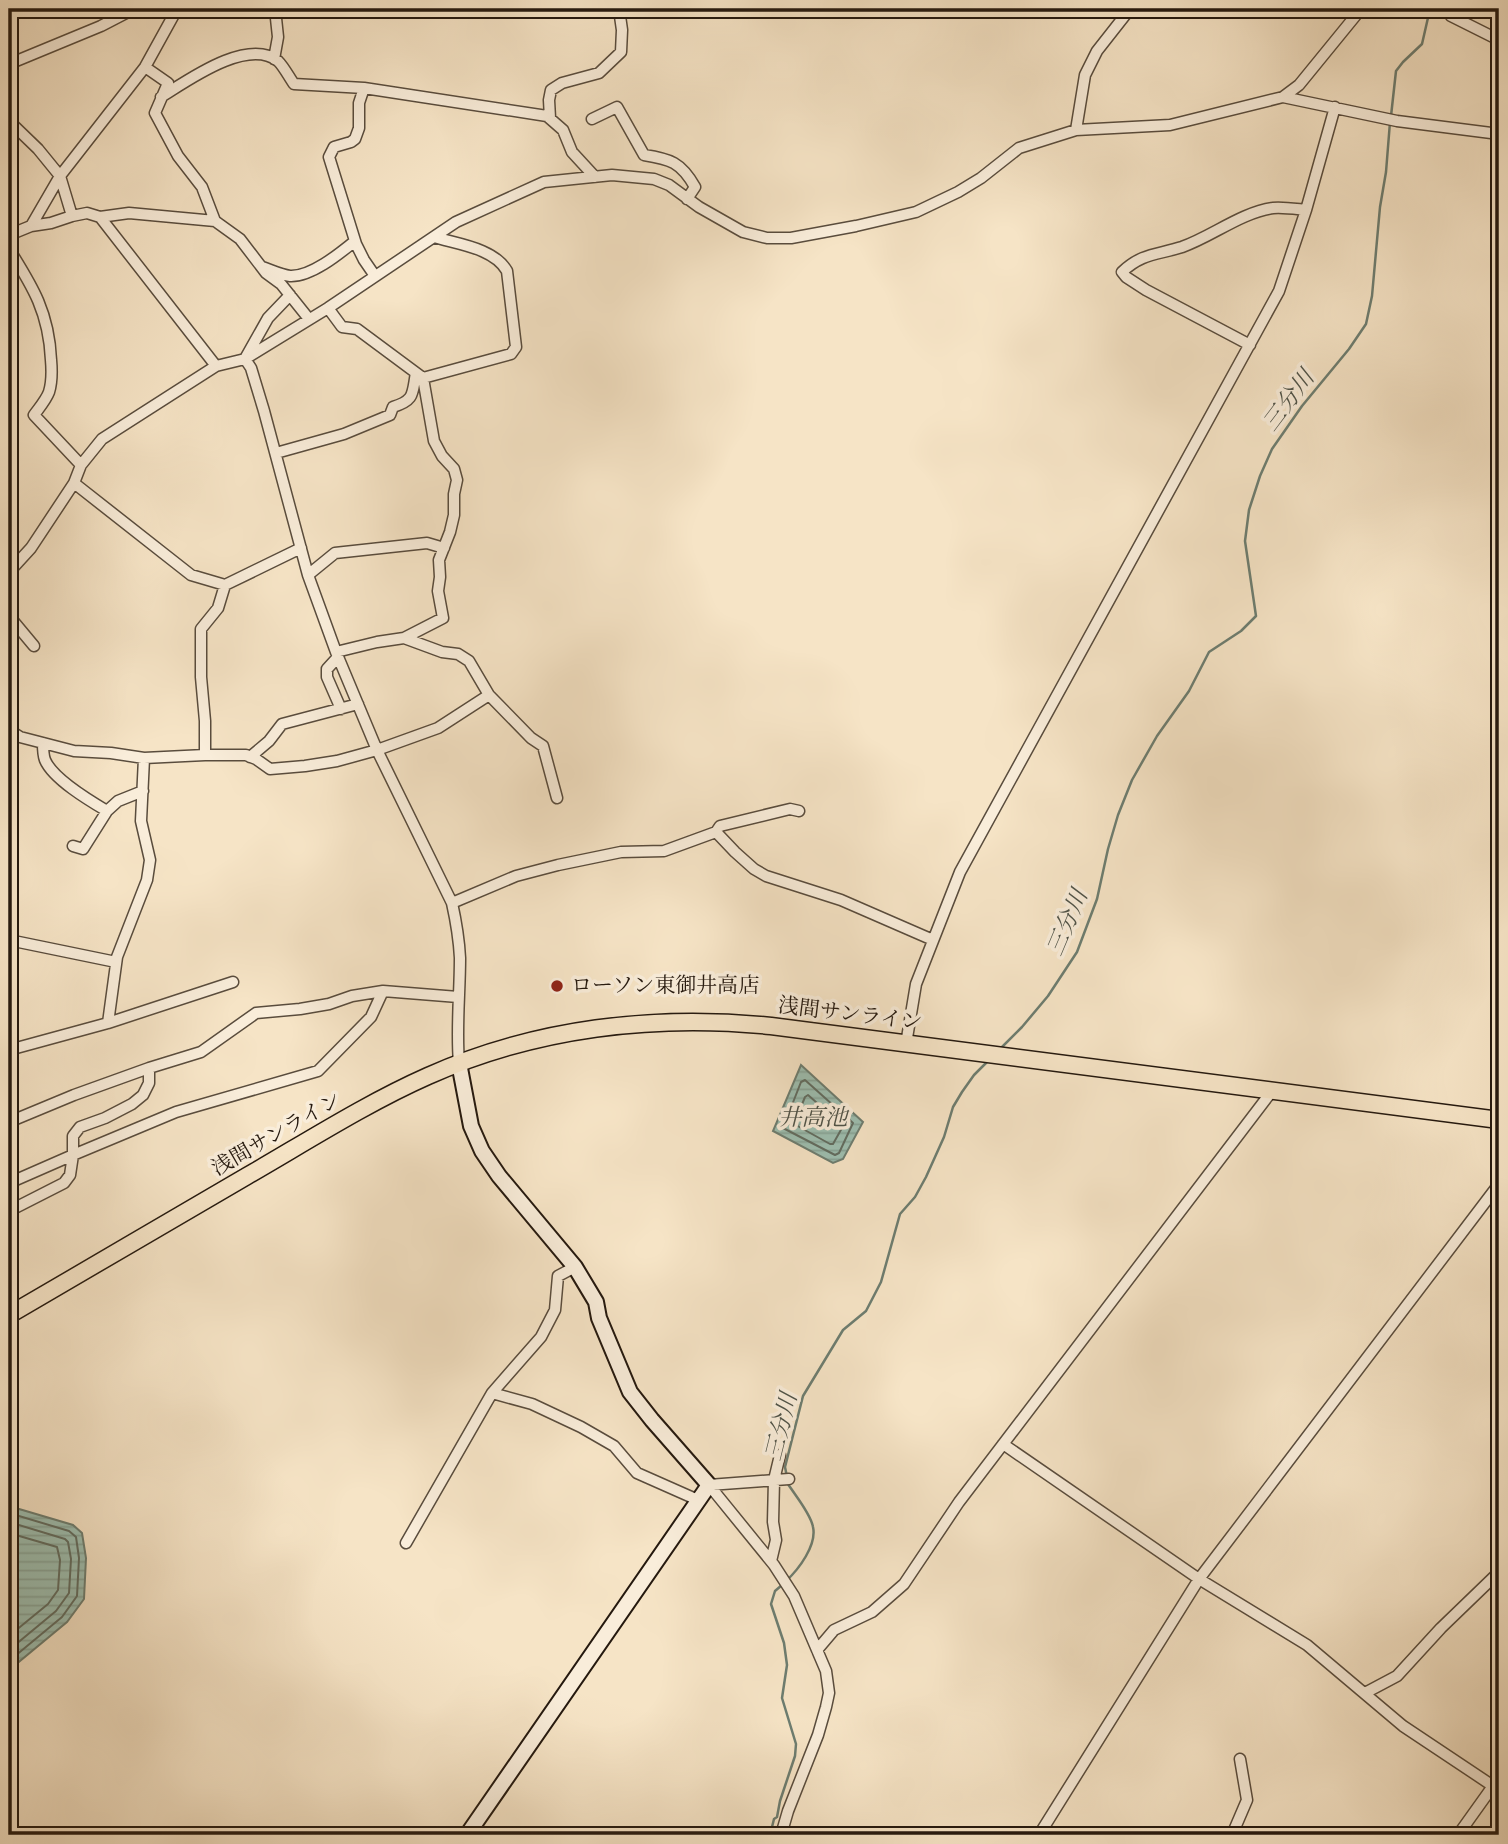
<svg xmlns="http://www.w3.org/2000/svg" width="1508" height="1844" font-family="'IM FELL English','Noto Serif JP',serif">
	<style>
		.water { fill: url(#water-rules); stroke: #6d7d70; stroke-width: 2 }
		.lines { fill: none; stroke-linecap: round; stroke-linejoin: round }
		.shore { stroke: #616c60; stroke-width: 2 }
		.stream { stroke: #6d7d70; stroke-width: 2.5 }
		.street-casing { stroke: #594c3d; stroke-width: 13 }
		.secondary-casing { stroke: #25190f; stroke-width: 18 }
		.primary-casing { stroke: #25190f; stroke-width: 19 }
		.street { stroke: #f9edda; stroke-width: 10 }
		.secondary { stroke: #f9edda; stroke-width: 14 }
		.primary { stroke: #f6e4c6; stroke-width: 16 }
		.poi-dot { fill: #8f2418; stroke: #f9edda; stroke-width: 2.5 }
		.labels { text-anchor: middle; dominant-baseline: central; stroke-width: 7; stroke-linejoin: round; paint-order: stroke }
		.poi-label { font-size: 21px; fill: #25190f; stroke: #f9edda; text-anchor: start }
		.street-label { font-size: 21px; fill: #25190f; stroke: #f9edda }
		.water-label { font-size: 23px; font-style: italic; fill: #4f5348; stroke: #f9edda }
	</style>
	<defs>
		<pattern id="water-rules" width="6" height="5" patternUnits="userSpaceOnUse" patternTransform="scale(1.75)"><rect width="6" height="5" fill="#9dbfb1"/><path d="M0 2.5h6" fill="none" stroke="#87a497"/></pattern>
	</defs>
	<rect width="100%" height="100%" fill="#f6e4c6"/>
	<filter id="stains"><feTurbulence type="fractalNoise" baseFrequency=".00286" numOctaves="4"/><feColorMatrix values="0 0 0 0 .2 0 0 0 0 .09 0 0 0 0 .02 0 0 0 .5 -.17"/></filter>
	<radialGradient id="worn" r=".72"><stop offset=".6" stop-color="#630" stop-opacity="0"/><stop offset="1" stop-color="#630" stop-opacity=".3"/></radialGradient>
	<path class="water" d="M801 1065 863 1122 843 1159 833 1163 773 1131Z
		M9 1506 73 1525 82 1533 86 1558 84 1599 67 1622 9 1670Z"/>
	<g class="lines">
		<path class="shore" d="M805 1080 853 1123 839 1153 835 1155 783 1128 801 1082Z
			M808 1095 842 1125V1128L833 1144H830L794 1124 805 1097Z
			M9 1513 69 1531 76 1537 79 1558 77 1596 62 1617 9 1661
			M9 1522 65 1539 68 1542 71 1559 69 1593 56 1611 9 1650
			M9 1533 57 1547 60 1560 58 1590 48 1604 9 1636"/>
		<path class="stream" d="M1391 116 1396 71 1403 62 1422 44 1430 9
			M1000 1049 1022 1027 1048 996 1077 952 1097 899 1108 849 1118 815 1132 780 1157 736 1189 691 1209 652 1241 631 1256 616 1245 541 1249 510 1260 476 1272 449 1302 406 1349 349 1366 324 1372 296 1380 207 1386 172 1390 122
			M787 1477 785 1467 803 1396 843 1330 866 1311 881 1282 900 1214 915 1197 926 1177 944 1137 953 1107 962 1092 974 1075 988 1061
			M786 1581C799 1569 817 1545 813 1527 811 1514 795 1495 788 1484
			M770 1835 774 1819 777 1817 780 1801 795 1756 796 1744 782 1698 787 1665 784 1643 771 1604 775 1591 782 1585"/>
		<g class="street-casing">
			<path id="street" d="M1446 9 1451 16 1499 40
				M274 59 278 37 275 9
				M9 64 101 26 128 12 176 9
				M145 67 168 83 155 113 178 156 202 187 215 221 240 239 266 273 281 284 309 319
				M364 88 359 103V128L355 139 351 142 334 147 329 157 356 244 364 260 375 276
				M161 97C187 81 247 37 278 61 284 67 289 77 294 84L364 88 547 116 563 130 572 152 595 177
				M1283 97 1299 85 1361 9
				M550 118 549 100 551 90 562 83 599 73 621 52 622 30 619 9
				M592 119 617 107 644 155C670 159 681 162 695 187L687 199
				M9 121 38 149 60 176 72 216
				M1076 130 1085 75 1097 51 1130 9
				M100 217 129 213 215 221
				M31 226 60 176 145 67 177 9
				M9 235 31 226 51 223 72 216 87 213 100 217 216 366
				M9 249C33 287 49 313 51 360 52 371 52 382 49 392 46 400 39 408 34 415L81 465
				M262 267C271 270 281 275 290 276 311 277 339 254 355 241
				M328 308 342 327 357 329 423 378 434 441 442 456 454 469 457 480 454 494V515L450 532 439 560 440 577 438 591 443 618 404 638 377 642 336 652
				M1250 345 1146 290 1126 277 1122 272C1142 253 1157 255 1182 247 1213 236 1240 213 1273 208 1283 207 1296 209 1306 210
				M246 357 268 318 290 295
				M245 359 251 368 264 411 308 575 336 652 377 750 452 903C456 921 459 939 460 958 460 993 456 1028 459 1063
				M423 378 511 354 516 347 507 271C494 248 457 244 434 237
				M276 453 344 434 390 415 393 407C415 400 412 394 416 373
				M74 483 191 575 225 585 301 548
				M9 572 31 548 74 483 81 465 102 439 216 366 245 359 328 308 456 222 544 182 612 175 654 179 669 185 699 207 743 232 767 238H791L856 226 916 212 958 192 981 178 1019 148 1076 130 1170 125 1283 97 1397 121 1499 134
				M308 575 335 553 427 543 444 548
				M9 616 34 646
				M404 638 442 652 458 654 469 661 489 695 531 738 543 746 557 798
				M338 657 327 669V677L341 709
				M9 730 20 737 74 751 111 753 144 758 205 755H246L256 759 270 769 305 766 337 761 377 750 438 728 489 695
				M43 743C43 749 43 755 45 760 53 779 90 801 107 811
				M205 755V721L201 677V629L218 608 225 585
				M250 757 269 741 282 724 358 704
				M716 832 735 852 754 869 766 876 841 900 933 940
				M73 846 83 849 107 811 118 801 143 791
				M452 903 516 876 558 865 621 852 664 851 716 832 720 826 790 809 799 811
				M9 940 116 962
				M108 1023 117 957 147 880 150 860 141 821 144 758
				M906 1044 916 984 960 872 1279 291 1306 210 1335 107
				M9 1050 108 1023 233 982
				M9 1122 74 1095 149 1068 201 1052 256 1013 300 1009 329 1004 352 996 383 991 458 997
				M9 1183 73 1155V1136L80 1127 105 1118 132 1104 143 1095 149 1083V1068
				M9 1211 64 1183 70 1175 73 1155 176 1112 318 1071 371 1017 383 991
				M492 1393 532 1404 581 1427 614 1446 637 1473 698 1500
				M1003 1444 1199 1579 1307 1645 1403 1726 1493 1786
				M709 1485 774 1565 794 1596 826 1671 829 1693 826 1707 818 1735 788 1811 781 1835
				M709 1485 789 1479
				M406 1543 492 1393 541 1337 555 1310 558 1276 575 1267
				M771 1561 776 1540 773 1522 774 1480 780 1455
				M817 1650 834 1630 872 1612 904 1584 959 1502 1272 1091
				M1365 1693 1397 1676 1441 1628 1499 1572
				M1039 1835 1199 1579 1499 1184
				M1232 1835 1247 1800 1240 1759
				M1458 1835 1493 1786 1499 1781"/>
		</g>
		<g class="secondary-casing">
			<path id="secondary" d="M459 1063 471 1126 482 1151 499 1176 575 1267 596 1302 599 1318 630 1392 652 1420 709 1485 467 1835"/>
		</g>
		<g class="primary-casing">
			<path id="primary" d="M9 1315C88 1269 168 1222 247 1176 306 1142 367 1103 428 1076 535 1028 655 1014 771 1026L1499 1120"/>
		</g>
		<use href="#street" class="street"/>
		<use href="#secondary" class="secondary"/>
		<use href="#primary" class="primary"/>
	</g>
	<circle class="poi-dot" cx="557" cy="986" r="7"/>
	<g class="labels">
		<g class="poi-label">
			<text x="571" y="986">ローソン東御井高店</text>
		</g>
		<g class="street-label">
			<text transform="translate(850 1015) rotate(7)">浅間サンライン</text>
			<text transform="translate(277 1135) rotate(-30)">浅間サンライン</text>
		</g>
		<g class="water-label">
			<text transform="translate(1289 401) rotate(-53)">三分川</text>
			<text transform="translate(1068 923) rotate(-67)">三分川</text>
			<text x="813" y="1118">井高池</text>
			<text transform="translate(782 1427) rotate(-76)">三分川</text>
		</g>
	</g>
	<rect width="1508" height="1844" fill="none" stroke="#f6e4c6" stroke-width="35"/>
	<rect x="10" y="10" width="1487" height="1823" fill="none" stroke="#25190f" stroke-width="3.5"/>
	<rect x="18" y="18" width="1473" height="1809" fill="none" stroke="#25190f" stroke-width="2"/>
	<rect width="100%" height="100%" filter="url(#stains)"/>
	<rect width="100%" height="100%" fill="url(#worn)"/>
</svg>
